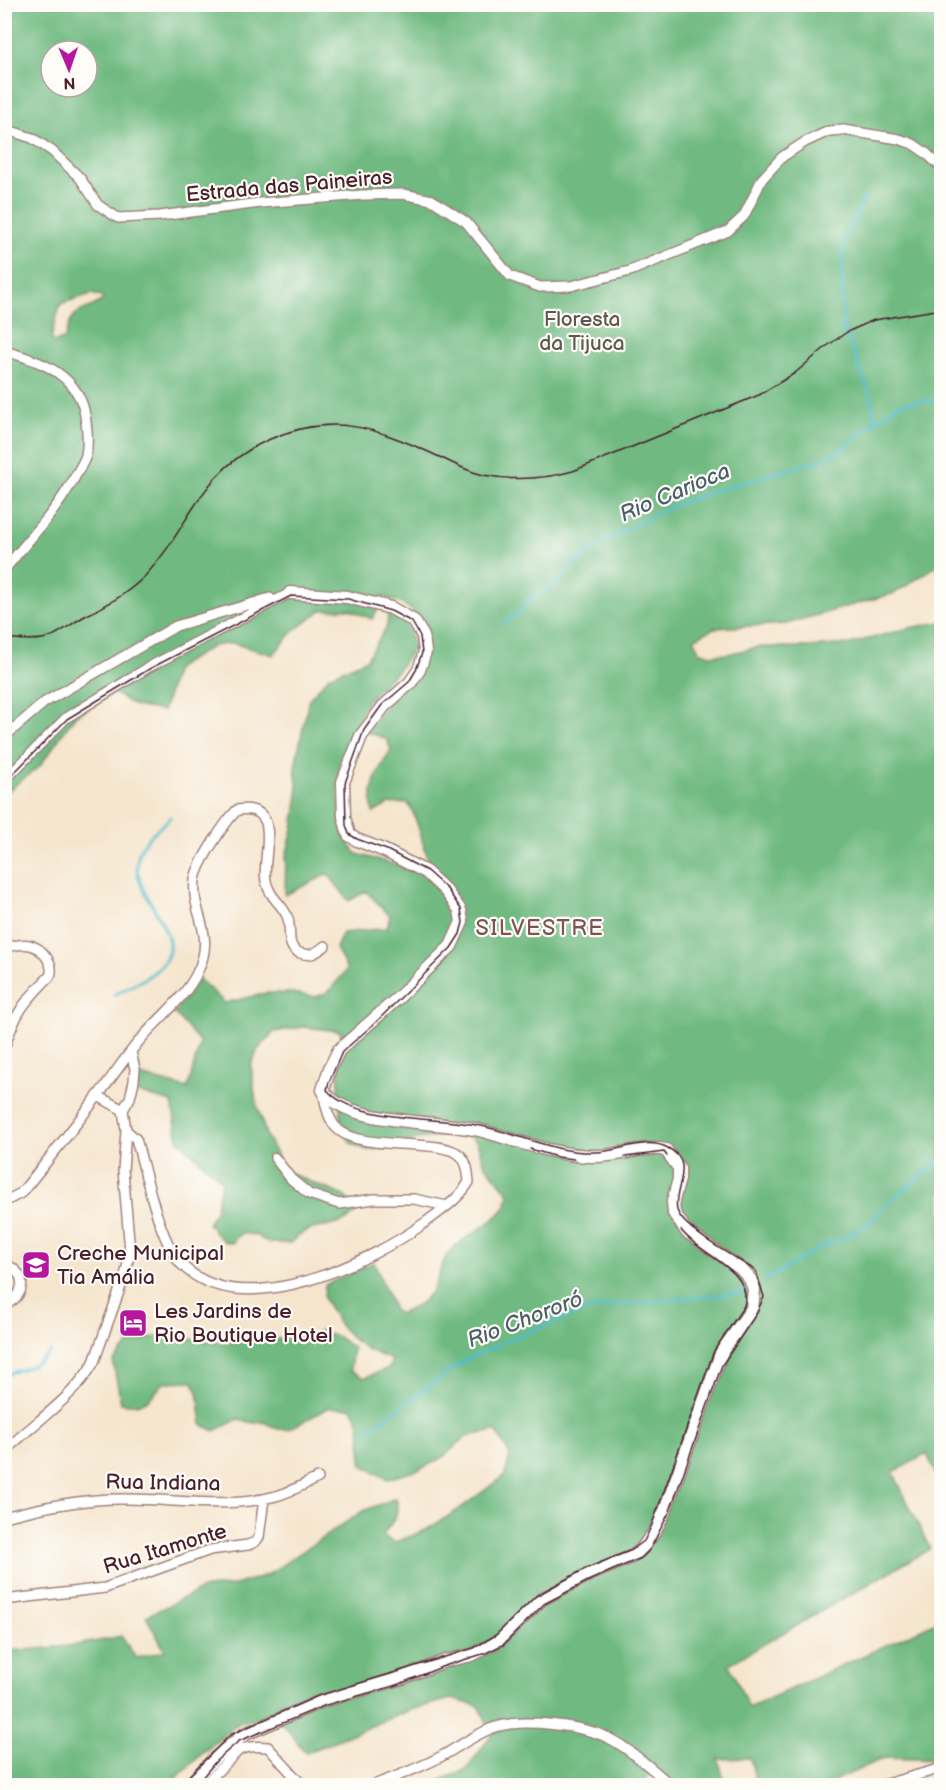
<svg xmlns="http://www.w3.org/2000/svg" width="946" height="1790" font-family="'Balsamiq Sans',sans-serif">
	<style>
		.forest { fill: #6fba81; stroke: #5c6c56; stroke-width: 1.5; fill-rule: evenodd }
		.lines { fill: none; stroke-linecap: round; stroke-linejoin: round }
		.stream { stroke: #50bccb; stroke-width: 3 }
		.minor-casing { stroke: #a0827c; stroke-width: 12 }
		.tertiary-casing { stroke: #a0827c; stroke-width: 15 }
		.minor { stroke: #fff; stroke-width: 9 }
		.tertiary { stroke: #fff; stroke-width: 12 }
		.tram { stroke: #4a1f2b; stroke-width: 1.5 }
		.labels { text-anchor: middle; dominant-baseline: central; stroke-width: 4.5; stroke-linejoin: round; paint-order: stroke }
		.street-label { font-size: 21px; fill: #4a1f2b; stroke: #fdfcf7 }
		.park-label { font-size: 21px; fill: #5d574c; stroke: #fdfcf7 }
		.poi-label { font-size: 21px; fill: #4a1f2b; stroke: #fdfcf7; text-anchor: start }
		.water-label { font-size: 22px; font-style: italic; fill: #4c5e6b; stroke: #fdfcf7 }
		.neighbourhood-label { font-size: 22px; letter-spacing: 1.5px; fill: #7f5255; stroke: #fdfcf7 }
	</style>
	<rect width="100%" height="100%" fill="#fdfcf7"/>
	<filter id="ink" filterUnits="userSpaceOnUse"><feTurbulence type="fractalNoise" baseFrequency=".0167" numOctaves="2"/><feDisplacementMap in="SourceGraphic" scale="12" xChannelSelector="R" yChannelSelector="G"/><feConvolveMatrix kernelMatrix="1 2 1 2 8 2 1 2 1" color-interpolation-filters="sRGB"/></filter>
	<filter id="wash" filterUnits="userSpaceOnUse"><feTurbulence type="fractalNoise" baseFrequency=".008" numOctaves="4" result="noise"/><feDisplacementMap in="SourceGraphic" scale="24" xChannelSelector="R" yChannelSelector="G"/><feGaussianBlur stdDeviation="1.35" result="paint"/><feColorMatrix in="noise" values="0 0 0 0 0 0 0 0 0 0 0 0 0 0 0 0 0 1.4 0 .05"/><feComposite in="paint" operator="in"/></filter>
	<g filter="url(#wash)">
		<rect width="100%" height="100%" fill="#f5e5cd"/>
		<path class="forest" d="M5 5H941V563L895 593 786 624 714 628 694 639 699 651 710 655 728 654 758 647H811L850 644 905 629 941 622V1486L927 1454 893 1472 930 1549 729 1664 749 1708 941 1620V1760L884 1758 823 1786H770L756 1782 750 1758 718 1759 726 1785H669L650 1772 644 1785H430L467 1769 492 1734 479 1706 451 1699 410 1710 306 1753 275 1715 239 1723 205 1751 169 1785H5V1651C44 1649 83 1646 121 1636L136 1658 165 1651 146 1616 205 1588 231 1586 267 1575 363 1511 396 1498C401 1514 391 1523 383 1535L394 1543 426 1530 458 1510 505 1475 510 1455 496 1431 467 1436 442 1458 418 1470 387 1479 362 1465 360 1423 352 1408H328L289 1429H278L264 1422 254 1423 238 1419 215 1431 202 1425 198 1392 192 1381 164 1382C150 1400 144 1407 121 1403L113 1362 128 1345 161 1335 223 1343 307 1337 320 1331 338 1337 353 1348 350 1370 364 1378 389 1368 392 1360 368 1350 354 1340 340 1326 324 1298 325 1285 374 1262 394 1310 399 1314C419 1307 432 1297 438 1277 442 1266 444 1256 453 1248 467 1235 495 1223 505 1207 507 1204 508 1198 509 1194L484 1163 477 1142 466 1134 416 1139 391 1148 367 1150 352 1144 341 1129 338 1067 344 1048 340 1031 303 1027 274 1032 258 1049 251 1066 256 1102 266 1135 285 1171 344 1196 358 1208C350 1227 323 1225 306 1231 300 1233 295 1239 290 1243H270L255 1235 241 1233 232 1243 225 1242 216 1234 208 1224 215 1211 222 1181 178 1140 172 1102 134 1092 140 1076 188 1088 200 1042 174 1013 199 979 225 1003 266 993H292L316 997 328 992 347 970 336 948 343 933 387 928 390 916 366 891 349 901 328 874 285 895 286 856 293 829 298 794 295 766 309 699 329 676 367 659 387 626 388 615C409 622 409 628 414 648L398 670 368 699 339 763 338 787 343 836 357 854 419 871 428 858C420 838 419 820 408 803L389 804 373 813C368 785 377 774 391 750L387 739 367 732 426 645C421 614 411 603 381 597L377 611 372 619 349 609 322 610 294 631 273 655 232 643 213 646 176 668 163 711 135 706 114 693 75 716 40 766 5 793ZM51 51H87V87H51ZM91 294 102 296 103 299C95 309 82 307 74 316 68 322 68 332 64 339L54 342 51 338 60 305 63 303Z"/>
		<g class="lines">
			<path class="stream" d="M865 197 849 230 842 252 843 330 853 347 857 362 870 394 875 420
				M935 402 942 392
				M504 624 520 611 532 598 553 587 577 562 598 545 668 508 710 492 821 460 842 449 876 421 899 404 924 400 942 402
				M114 995C131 985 151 979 164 962 188 931 122 889 140 851 146 837 161 827 171 817
				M765 1280 819 1248 844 1238 870 1223 886 1204 942 1160
				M4 1375C20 1370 40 1365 50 1351
				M365 1433 464 1361 513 1338 581 1312 609 1306 740 1293 750 1288"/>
		</g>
	</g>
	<g filter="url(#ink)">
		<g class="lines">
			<g class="minor-casing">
				<path id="minor" d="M4 132H14L32 138 52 151 80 178 98 205 118 218 160 216 260 203 363 195 403 194 432 200 466 222 510 276 540 287 571 286 630 271 728 231 744 216 762 179 782 157 805 142 829 131 843 130 899 139 913 144 926 153 942 168
					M4 351C38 360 75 373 84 410 87 425 89 440 86 455 84 462 79 469 76 475 57 511 29 539 4 570
					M4 737 45 702 176 626 270 598
					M4 781 66 718 149 667 290 593
					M4 947C12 946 22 943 30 945 42 948 55 964 50 976 24 1002 15 1013 4 1049
					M98 1096 123 1110
					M126 1130 136 1139C146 1173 159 1243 183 1266 243 1324 371 1262 426 1222 442 1210 459 1199 469 1182 468 1173 468 1164 461 1156 441 1136 355 1154 334 1125 327 1115 325 1102 323 1090
					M275 1158 291 1179 309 1194 339 1204 374 1199H414L447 1206
					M4 1202 21 1193C48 1161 74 1127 100 1093 114 1075 126 1056 141 1039 159 1018 185 998 197 973 217 932 191 916 195 880 197 864 225 822 237 810 285 803 261 856 266 881 270 899 281 902 287 916 293 929 284 947 300 953 311 957 317 952 325 946
					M4 1264C28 1272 27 1296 4 1305
					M4 1452C34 1422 73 1399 94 1362L126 1272 130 1251 123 1170 126 1130 123 1110 130 1098 134 1081 135 1069 131 1052
					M4 1517C43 1507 81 1499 121 1499 173 1498 225 1510 276 1496 291 1492 304 1484 318 1478
					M4 1600 105 1588 210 1550 248 1545 255 1542 259 1537 264 1499
					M203 1786 239 1750C249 1746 258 1746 268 1747L303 1786
					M371 1786C395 1777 420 1768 442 1756 458 1747 473 1736 490 1729 518 1717 588 1725 614 1741 635 1753 653 1770 672 1786
					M879 1786 942 1768"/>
			</g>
			<g class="tertiary-casing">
				<path id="tertiary" d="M188 1786 215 1758 245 1734 322 1701 402 1678 445 1661 472 1655 500 1640 542 1599 588 1575 633 1556 641 1550 655 1531 665 1511 722 1351 752 1309 754 1289 750 1279 740 1268 687 1232 674 1213 673 1201 679 1179V1168L666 1150C641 1145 619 1157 594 1156 555 1156 517 1140 479 1130 441 1120 346 1126 323 1090L330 1068 339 1050 399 997 451 946 462 922 460 910 446 891 426 872 385 851 357 840 349 835 344 817 343 782 361 736 384 706 410 683 419 670 425 652 423 636 414 621 391 608 347 597 290 593"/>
			</g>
			<use href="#minor" class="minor"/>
			<use href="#tertiary" class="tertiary"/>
			<path class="tram" d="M4 638C18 639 37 642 50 637 60 633 74 622 85 616 107 605 127 594 145 576 192 526 197 472 268 440 331 412 374 427 433 454 449 461 466 471 483 475 513 481 544 479 573 471L759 395 795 373 827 346 847 332 874 320 942 309
				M4 783 67 719 151 668 291 596 348 599 391 611 412 622 420 636 422 653 416 670 409 682 382 705 364 730 345 783 346 825 349 834 357 839 387 850 427 871 447 889 461 909 463 922 460 934 451 948 375 1023 342 1052 329 1082 327 1090C339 1103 354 1108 371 1112 405 1120 442 1119 476 1125 516 1132 555 1154 596 1152 618 1152 646 1136 668 1148 697 1163 672 1190 677 1210 683 1230 737 1258 756 1271L764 1297 756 1314 722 1365 670 1511 650 1549 641 1558 590 1580 544 1604 504 1644 486 1653 444 1666 397 1685 326 1705 239 1741 217 1760 195 1786
				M530 1149 557 1157 574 1159
				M625 1157 664 1152 667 1156
				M177 1786 188 1777 230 1735 318 1696 474 1648 496 1635 536 1596 585 1569 632 1550 644 1541 652 1525 714 1351 744 1306C754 1270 699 1255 681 1230"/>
		</g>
	</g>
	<defs>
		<g id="school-square" transform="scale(1.5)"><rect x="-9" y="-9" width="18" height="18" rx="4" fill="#b5179e" stroke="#fdfcf7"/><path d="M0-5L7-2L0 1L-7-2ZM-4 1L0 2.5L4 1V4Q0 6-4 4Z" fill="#fff"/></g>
		<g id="hotel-square" transform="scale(1.5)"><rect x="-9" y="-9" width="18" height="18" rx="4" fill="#b5179e" stroke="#fdfcf7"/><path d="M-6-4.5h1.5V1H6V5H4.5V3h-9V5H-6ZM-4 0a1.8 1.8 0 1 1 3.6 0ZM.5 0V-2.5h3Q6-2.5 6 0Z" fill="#fff"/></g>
	</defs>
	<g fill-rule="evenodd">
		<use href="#school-square" x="36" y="1265"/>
		<use href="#hotel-square" x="133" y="1323"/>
	</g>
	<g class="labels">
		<g class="street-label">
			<text transform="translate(289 186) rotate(-5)">Estrada das Paineiras</text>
			<text transform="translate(163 1483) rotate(1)">Rua Indiana</text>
			<text transform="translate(165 1549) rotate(-17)">Rua Itamonte</text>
		</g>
		<g class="park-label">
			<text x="582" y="319">Floresta<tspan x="582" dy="24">da Tijuca</tspan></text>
		</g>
		<g class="poi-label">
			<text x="57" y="1253">Creche Municipal<tspan x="57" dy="24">Tia Amália</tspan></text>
			<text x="154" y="1311">Les Jardins de<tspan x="154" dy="24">Rio Boutique Hotel</tspan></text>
		</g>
		<g class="water-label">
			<text transform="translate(675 493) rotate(-23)">Rio Carioca</text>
			<text transform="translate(525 1320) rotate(-21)">Rio Chororó</text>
		</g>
		<g class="neighbourhood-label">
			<text x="540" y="928">SILVESTRE</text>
		</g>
	</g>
	<rect width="946" height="1790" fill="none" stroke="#fdfcf7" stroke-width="24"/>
	<g transform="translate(69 69) rotate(178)"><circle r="28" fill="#fdfcf7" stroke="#b5a4a5" stroke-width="1.5"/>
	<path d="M0-4.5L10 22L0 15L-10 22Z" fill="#b5179e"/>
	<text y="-9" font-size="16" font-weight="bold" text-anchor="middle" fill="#4a1f2b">N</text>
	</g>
</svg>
